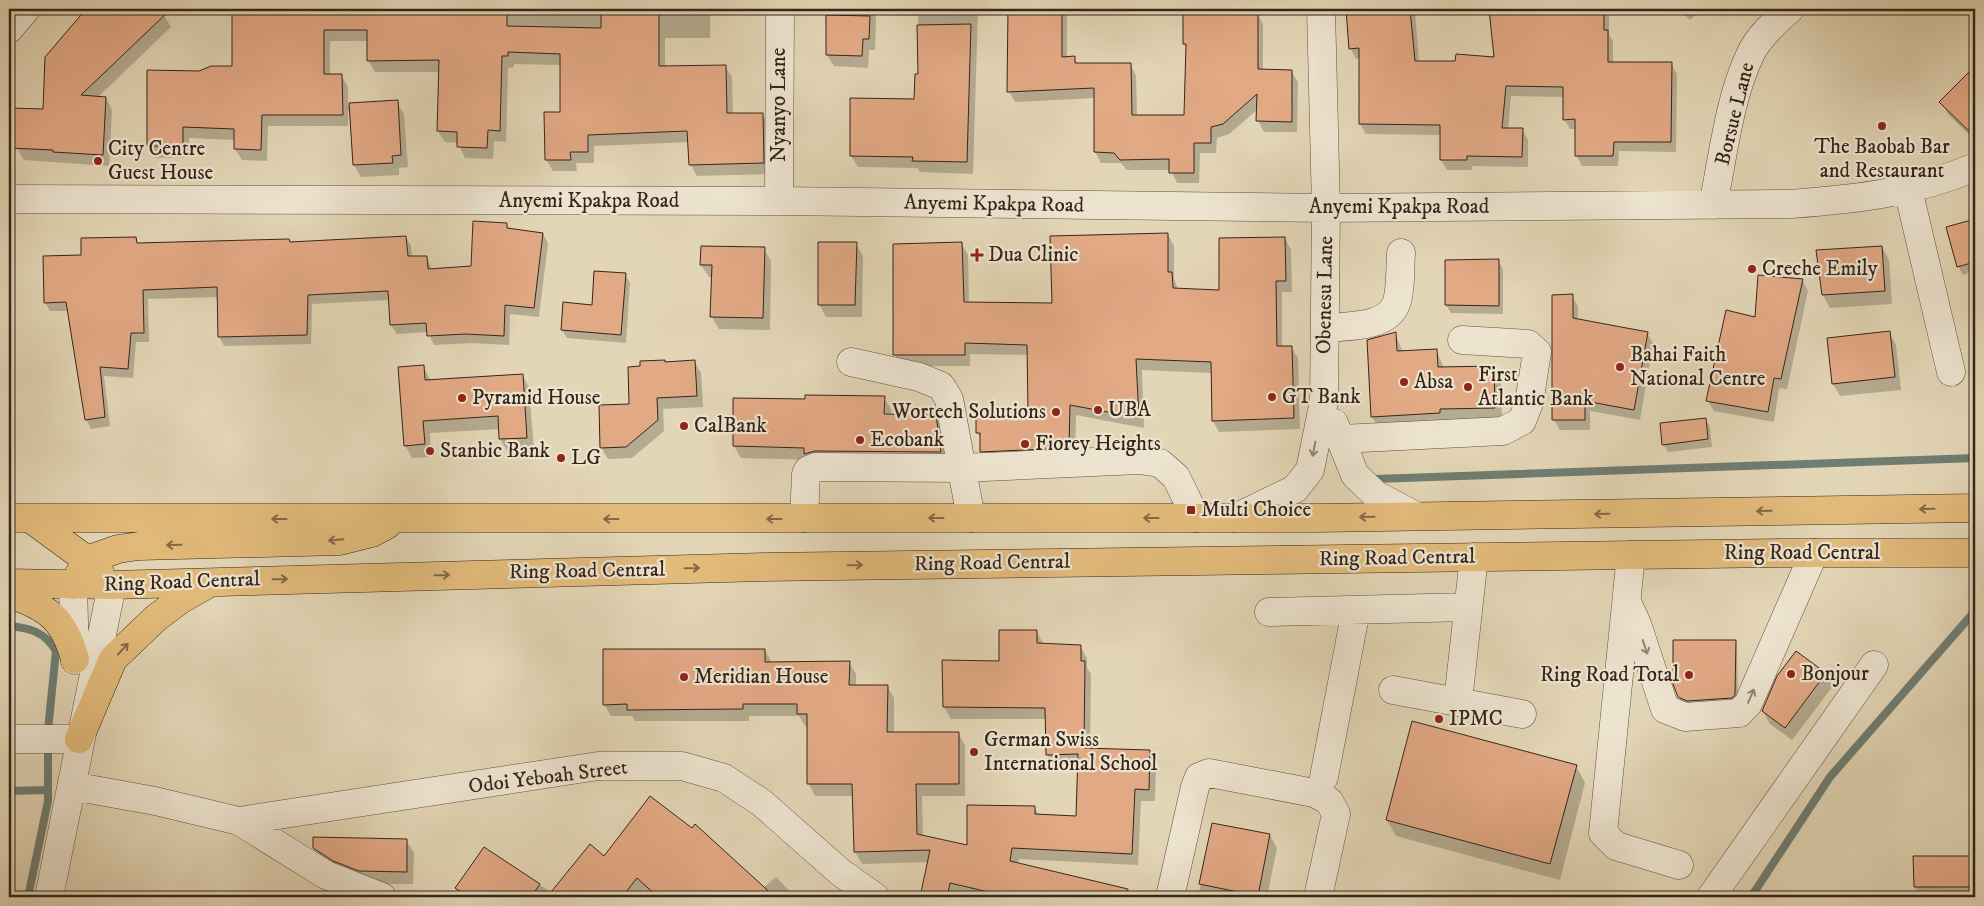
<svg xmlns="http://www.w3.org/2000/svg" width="1984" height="906" font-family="'IM FELL DW Pica',serif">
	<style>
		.shadow { fill: #0003 }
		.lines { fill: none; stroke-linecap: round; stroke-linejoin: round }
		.stream { stroke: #6f7e73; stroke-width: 8 }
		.building { fill: #e2a985; stroke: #36251a }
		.minor-casing { stroke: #615141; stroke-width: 29 }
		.major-casing { stroke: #36251a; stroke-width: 29 }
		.minor { stroke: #ede4d0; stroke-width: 28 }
		.major { stroke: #e2bb7b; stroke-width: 28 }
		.oneway { stroke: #928475 }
		.oneway2 { stroke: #836846 }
		.poi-dot { fill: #8f2418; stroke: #ede4d0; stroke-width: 2 }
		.labels { text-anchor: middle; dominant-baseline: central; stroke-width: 4.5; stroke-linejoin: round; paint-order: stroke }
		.street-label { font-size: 21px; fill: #36251a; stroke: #ede4d0 }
		.poi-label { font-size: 21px; fill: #36251a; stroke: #ede4d0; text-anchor: start }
	</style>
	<rect width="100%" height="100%" fill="#e3d6b6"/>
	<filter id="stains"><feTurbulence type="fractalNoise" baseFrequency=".004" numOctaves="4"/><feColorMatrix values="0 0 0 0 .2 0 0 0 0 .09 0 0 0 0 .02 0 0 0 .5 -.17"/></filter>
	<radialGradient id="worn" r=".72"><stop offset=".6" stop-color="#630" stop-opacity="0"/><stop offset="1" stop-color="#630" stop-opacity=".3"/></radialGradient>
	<path class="shadow" d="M88 9H156L164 15 171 27 98 97 106 98 112 110 109 166 24 160 17 148 44 110 46 57Z
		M234 9H469V13L538 12V9H750H710V38H665V67L725 66 732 77 733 115 762 114 769 125V174L697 176 690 164 689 142 594 146V163H576L577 171H553L546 159 561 113V65L514 64V67L508 68 506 142 494 141 493 159 465 158 458 143 445 142 438 131 440 72H375L368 60V41H330V76L341 75 348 87V105L397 102 404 114 408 167 399 168V175L361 177 354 165 350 111H348V126H268L267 161 242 160 235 149V140L189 138V157L155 158 148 146 149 71 200 73 233 67Z
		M825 9H978L973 174 920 172 918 168 858 167 851 156 915 101 919 76 918 16 876 15 875 50H869L868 68 834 66 827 55Z
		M1009 9H1067V58H1074L1078 65 1130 64 1136 75 1137 116 1185 117 1187 48 1184 44V9H1234V13H1257L1263 24V71H1291L1298 82 1297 132H1264L1258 121V109L1229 134 1217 138 1216 153H1200L1199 183H1177L1171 170H1127L1121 163H1101L1095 152V98L1015 102 1009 91Z
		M1347 9H1415L1419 63H1456L1496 58 1490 9H1609V35L1613 41V63L1671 64 1677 74 1676 152 1619 151 1618 166H1582L1576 155V129H1570L1564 119V97L1511 96 1508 129H1522L1528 140V167L1472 166V170H1447L1441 160V135L1366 134 1360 124V58L1356 59 1351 49Z
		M1678 9H1702L1690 20Z
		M1710 9H1721L1716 14Z
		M1975 67V141L1948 114 1941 102Z
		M1975 220V271L1963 275 1958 266 1947 228Z
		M506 224 509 230 543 234 548 243 539 317 510 314 509 345 472 343 434 345 428 332 397 334 391 325 390 300 312 304 311 344 224 346 219 336V297L148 299 149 342H136L133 378 104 376 110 426 91 429 86 419 68 311H50L45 302 83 257 136 239 139 244 291 243 406 237 411 246 412 257H427L432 270 472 268Z
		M1168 235 1174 246V278L1178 290 1220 292 1285 238 1291 250 1292 292H1282V347H1291L1298 358 1300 429 1219 432 1213 421 1212 373 1142 370 1144 428 1076 415 1075 458 988 462 981 451V439L978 433 1029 413 1028 355 970 354V366H901L895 354 961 243 968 255 969 303 1053 305Z
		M856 244 863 256 862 317H826L819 304Z
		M1882 247 1889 260 1892 304 1830 308 1823 295 1818 251Z
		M764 249 771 261 770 330 719 329 712 317 713 277H709L701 265Z
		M1498 261 1503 269V314L1451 313 1446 305Z
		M625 274 630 283 626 343 567 338 562 330 593 306Z
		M1802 280 1808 291 1787 389 1779 388 1774 422 1714 411 1708 401 1756 318Z
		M1572 296 1578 306V320L1647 333 1653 343 1640 420 1590 411V430H1560L1554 420Z
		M1975 307V333L1969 309Z
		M1889 332 1896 345 1901 390 1840 396 1833 384Z
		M1395 334 1403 352 1436 350 1444 368 1493 367 1501 381 1502 422 1380 430 1372 417Z
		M694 361 701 373 703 407 663 409 664 431 632 458 608 459 601 447 631 406 642 362Z
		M423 366 431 381 522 375 529 387 534 450 508 452 500 439V429L430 433 431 457 412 458 405 445Z
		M884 398 891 409V415L935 416 942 428 947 464 741 458 734 446 735 400 806 401Z
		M1705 419 1710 427 1712 447 1668 452 1663 444Z
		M1036 631 1043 643 1080 646 1087 658V668L1091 674 1090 750 1149 751 1156 763 1155 801H1141L1138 865 1019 859 1018 864 1125 890 1129 897H968L957 895 956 897H921L929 862 862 864 855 852 853 796H815L809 784 808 726H805L799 716H749V721H635L632 716H611L604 704 765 650 772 663 849 662 856 674V686H887L894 698V733H958L965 745V796H922L923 836 968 847 1034 807 1039 815 1078 818 1079 766H1054L1047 754V719H951L944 707Z
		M1735 641 1737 645 1738 697 1734 701 1690 705 1681 701 1679 697Z
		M1825 674 1833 686 1792 740 1770 724 1763 711Z
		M1576 766 1585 783 1560 880 1396 836 1387 820Z
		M9 773 10 805H9Z
		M1213 824 1270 835 1277 848 1267 897H1198Z
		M406 840 414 853 413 884H367L321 861 314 848Z
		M484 849 552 893 604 857 763 888 776 877 795 897H653L645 889 638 897H462L456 888Z
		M1915 857H1975V897H1921L1915 887Z"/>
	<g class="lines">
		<path class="stream" d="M1375 479 1975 458
			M9 626C30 628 45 632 56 651L48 730V801L28 897
			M9 791 48 790
			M1751 897 1830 777 1975 611"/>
	</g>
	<path class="building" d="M86 9H171L81 95 106 97 103 155 53 152V150L9 148V108L43 109 45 57Z
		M232 9 507 11V26L601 28V9H659V66L726 65 727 113H763L764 163 689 165 687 131 588 135V152H570L571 160H545L544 112H560V54L508 52V56H502L500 131 488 130 487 148 457 147V132L437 131 439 60 367 61V30H324V74H342L343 115H262L261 150 234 149V129L183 127V146H147V70L199 71 211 66H232Z
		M1008 9H1062V57L1075 56V63H1131L1132 115H1184L1186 44H1183V9H1229V12H1258V69L1292 70V122L1256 121 1257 94 1223 124 1211 127V143H1194V173H1169V159L1120 160 1114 153 1094 152V88L1007 92Z
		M1346 9H1410L1415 61H1455L1456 54 1494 57 1489 9H1604V30H1608V62H1672L1671 142H1614L1613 156H1575V119L1563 120V87L1506 86 1502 128H1523L1522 157 1467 156V160H1440V125L1359 124V48L1349 49Z
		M826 15 870 16 869 39H863L862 56 826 55Z
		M971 24 967 162 912 161 913 157 850 156V98L914 99 915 74H918L917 25Z
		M1975 66V137L1939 102Z
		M398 100 401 155 392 156 393 163 353 165 349 103Z
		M1975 219V262L1957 267 1946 227Z
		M473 221 507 223V228L543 233 534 308 505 305 504 336 466 334 427 336 426 323 390 325 388 291 308 295 307 335 218 337 217 287 143 290 144 333H131L128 369 100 367 105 417 85 420 66 302 44 303 43 256 81 255V238L136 237 137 243 289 239 290 242 406 236 408 256H427L428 269 471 266Z
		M1168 233V272H1172L1173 288 1219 290V238L1285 237 1286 281H1276L1277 346H1292L1294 418 1212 421 1211 362 1136 359 1139 418 1070 405 1069 448 980 452V433H976V410L1028 411 1027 345 965 343V355H893V244L962 242 964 302 1052 303 1050 236Z
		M818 242H857L855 305H818Z
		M701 246 765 247 763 318 710 317 712 265H700Z
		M1882 246 1885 291 1822 295 1816 250Z
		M1499 259V306L1445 305V260Z
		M594 271 626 273 621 335 561 330 563 302 592 305Z
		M1758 275 1803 279 1781 379 1774 378 1768 412 1706 401 1726 310 1755 317Z
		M1573 294V318L1648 332 1634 410 1585 401V420H1552V295Z
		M1890 331 1895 377 1832 384 1827 338Z
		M1396 332 1397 351 1437 349 1438 367 1494 366 1495 408 1440 409V413L1371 417 1367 340Z
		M665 360V362L695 360 697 396 657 398 658 420 626 447 600 448 599 405 629 404 628 367 640 366V361Z
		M424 365 425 380 523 374 527 438 499 439 498 416 423 421 425 444 404 446 398 367Z
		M805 395 885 396 884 414 936 415 941 452 815 451 804 454V448L733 446V398L805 399Z
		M1706 418 1708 439 1662 445 1660 423Z
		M999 630H1037V643L1081 645V661H1085L1084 748 1150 750 1149 790 1135 789 1132 854 1012 848 1010 861 1128 889 1127 897H1010L950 883 947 897H920L930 850 854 852 852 784H807V714H797V704H743V709L627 710V704L603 705V649H765V662L850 661 849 685H888L887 732H959V784H916L917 834 967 845V805L1035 806V814L1076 816 1078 754 1046 755 1045 708 943 707 942 660 999 661Z
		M1673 640H1736L1735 695 1732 698 1687 701 1678 697 1673 684Z
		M1796 651 1826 673 1785 728 1762 711 1777 676Z
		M1412 721 1577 765 1550 864 1386 820Z
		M650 796 692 828 695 824 775 897H658L637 878 622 897H547L590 844 604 856Z
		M1212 823 1270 834 1258 896 1199 884Z
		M313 837 407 839V872L359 871 333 861 313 848Z
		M484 847 540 884 531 897H469L455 888Z
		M1913 856H1975V887H1914Z"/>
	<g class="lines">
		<g class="minor-casing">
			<path id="minor" d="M9 29 26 9
				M1908 189 1951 372
				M9 199 779 201 1326 208 1791 204C1856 199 1914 193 1975 167
				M779 201 780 9
				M1713 205C1723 157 1729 99 1750 55 1758 37 1776 21 1790 9
				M1325 328C1346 326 1387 328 1396 304 1401 292 1400 267 1401 253
				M851 362 919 377 941 386 949 399 971 518
				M1334 423 1355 475 1376 495 1416 516
				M1341 439 1503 431 1522 421 1529 403 1537 352 1528 344 1462 340
				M804 518 806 474 808 470 815 467 962 468 1139 460 1160 463 1176 477 1196 518
				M1235 518 1295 489 1310 470 1324 401 1326 208 1321 9
				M1631 555 1603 833 1616 846 1679 865
				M73 585 75 660
				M1627 602 1637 624 1665 709 1685 717 1739 713 1748 704 1814 553
				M1269 612 1468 607
				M1393 690 1522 714
				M1458 701 1474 557
				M9 739H79
				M1324 777 1356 610
				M72 786 155 801 239 821 326 875 382 897
				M239 821 598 766H682L724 778 762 803 840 872 875 897
				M49 897C71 793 90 689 112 585
				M1170 897 1195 787 1199 777 1209 773 1314 793 1329 801 1336 814 1318 897
				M1711 897 1874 665"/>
		</g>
		<g class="major-casing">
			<path id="major" d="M9 518H1318L1975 508
				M31 519 87 560 100 573
				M9 583 112 585 764 567 1786 553H1975
				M73 585 87 560 118 549 139 546 340 541 372 533 387 525
				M9 594C48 607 64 619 75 659
				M79 739 113 659 156 618 180 600 210 583"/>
		</g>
		<use href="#minor" class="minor"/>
		<use href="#major" class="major"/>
	</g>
	<defs><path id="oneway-shaft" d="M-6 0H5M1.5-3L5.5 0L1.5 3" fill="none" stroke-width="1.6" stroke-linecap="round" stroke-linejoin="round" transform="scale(1.25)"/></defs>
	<g class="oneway">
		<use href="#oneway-shaft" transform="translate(1314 449) rotate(101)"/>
		<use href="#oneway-shaft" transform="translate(1645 647) rotate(72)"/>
		<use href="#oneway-shaft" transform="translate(1751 696) rotate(-66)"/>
	</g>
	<g class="oneway2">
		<use href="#oneway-shaft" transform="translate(1927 509) rotate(179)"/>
		<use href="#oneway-shaft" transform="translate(1764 511) rotate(179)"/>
		<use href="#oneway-shaft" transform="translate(1602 514) rotate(179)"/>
		<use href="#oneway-shaft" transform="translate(1367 517) rotate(179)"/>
		<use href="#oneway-shaft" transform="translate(936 518) rotate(180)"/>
		<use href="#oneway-shaft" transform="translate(1151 518) rotate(180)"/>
		<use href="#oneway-shaft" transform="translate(279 519) rotate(180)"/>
		<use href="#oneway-shaft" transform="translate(611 519) rotate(-180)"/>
		<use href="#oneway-shaft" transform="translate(774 519) rotate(180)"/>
		<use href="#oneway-shaft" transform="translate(336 540) rotate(175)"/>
		<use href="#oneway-shaft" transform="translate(174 545) rotate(179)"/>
		<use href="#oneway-shaft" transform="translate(855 565) rotate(-1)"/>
		<use href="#oneway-shaft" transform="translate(692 568) rotate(-1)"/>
		<use href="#oneway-shaft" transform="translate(442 575) rotate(-1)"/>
		<use href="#oneway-shaft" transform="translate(280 579) rotate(-1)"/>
		<use href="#oneway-shaft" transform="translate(123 649) rotate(-47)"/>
	</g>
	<g class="poi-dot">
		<circle cx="1882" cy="126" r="5"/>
		<circle cx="98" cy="161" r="5"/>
		<path d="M974.5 247.5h5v5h5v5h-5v5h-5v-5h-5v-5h5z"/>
		<circle cx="1752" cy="269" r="5"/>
		<circle cx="1620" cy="367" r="5"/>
		<circle cx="1404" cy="382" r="5"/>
		<circle cx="1468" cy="387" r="5"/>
		<circle cx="1272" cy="397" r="5"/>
		<circle cx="462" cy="398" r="5"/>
		<circle cx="1098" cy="410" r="5"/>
		<circle cx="1056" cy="412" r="5"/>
		<circle cx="684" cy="426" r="5"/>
		<circle cx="860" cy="440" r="5"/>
		<circle cx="1025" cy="444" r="5"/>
		<circle cx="430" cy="451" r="5"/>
		<circle cx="561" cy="458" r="5"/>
		<rect x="1186" y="505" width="10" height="10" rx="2.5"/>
		<circle cx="1791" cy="674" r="5"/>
		<circle cx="1689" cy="675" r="5"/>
		<circle cx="684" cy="677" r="5"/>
		<circle cx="1439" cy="719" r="5"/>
		<circle cx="974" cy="752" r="5"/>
	</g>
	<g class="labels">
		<g class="street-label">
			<text transform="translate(779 105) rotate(-90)">Nyanyo Lane</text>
			<text transform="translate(1735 114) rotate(-76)">Borsue Lane</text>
			<text x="589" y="201">Anyemi Kpakpa Road</text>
			<text transform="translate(994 204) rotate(1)">Anyemi Kpakpa Road</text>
			<text x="1399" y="207">Anyemi Kpakpa Road</text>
			<text transform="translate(1325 295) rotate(-89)">Obenesu Lane</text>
			<text x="1802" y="553">Ring Road Central</text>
			<text transform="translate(1397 558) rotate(-1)">Ring Road Central</text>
			<text transform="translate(992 563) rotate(-1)">Ring Road Central</text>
			<text transform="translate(587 571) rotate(-1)">Ring Road Central</text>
			<text transform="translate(182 582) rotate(-2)">Ring Road Central</text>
			<text transform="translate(548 777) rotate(-7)">Odoi Yeboah Street</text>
		</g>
		<g class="poi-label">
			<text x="1882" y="147" text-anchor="middle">The Baobab Bar<tspan x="1882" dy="24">and Restaurant</tspan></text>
			<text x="108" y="149">City Centre<tspan x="108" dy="24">Guest House</tspan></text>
			<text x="988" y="255">Dua Clinic</text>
			<text x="1762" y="269">Creche Emily</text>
			<text x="1630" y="355">Bahai Faith<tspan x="1630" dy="24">National Centre</tspan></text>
			<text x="1478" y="375">First<tspan x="1478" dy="24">Atlantic Bank</tspan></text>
			<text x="1414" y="382">Absa</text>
			<text x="1282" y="397">GT Bank</text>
			<text x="472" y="398">Pyramid House</text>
			<text x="1108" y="410">UBA</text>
			<text x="1046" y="412" text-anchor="end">Wortech Solutions</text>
			<text x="694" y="426">CalBank</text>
			<text x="870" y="440">Ecobank</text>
			<text x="1035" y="444">Fiorey Heights</text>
			<text x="440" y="451">Stanbic Bank</text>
			<text x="571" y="458">LG</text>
			<text x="1201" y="510">Multi Choice</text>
			<text x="1801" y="674">Bonjour</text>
			<text x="1679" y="675" text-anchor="end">Ring Road Total</text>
			<text x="694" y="677">Meridian House</text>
			<text x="1449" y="719">IPMC</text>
			<text x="984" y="740">German Swiss<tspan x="984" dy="24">International School</tspan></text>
		</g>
	</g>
	<rect width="1984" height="906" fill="none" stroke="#e3d6b6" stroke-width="30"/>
	<rect x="10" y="10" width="1964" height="886" fill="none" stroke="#36251a" stroke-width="2.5"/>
	<rect x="15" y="15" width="1954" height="876" fill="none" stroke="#36251a"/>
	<rect width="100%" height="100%" filter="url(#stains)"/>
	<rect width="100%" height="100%" fill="url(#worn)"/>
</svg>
